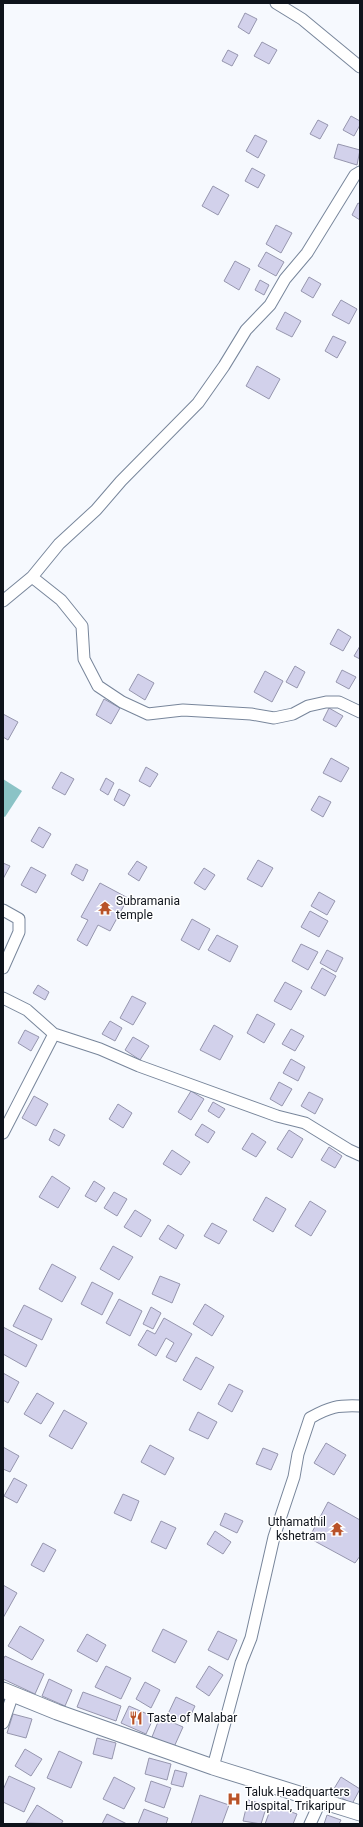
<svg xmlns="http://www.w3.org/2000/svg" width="363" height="1827" font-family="Roboto,sans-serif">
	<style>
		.water { fill: #8bc3c6 }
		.building { fill: #d2d1eb; stroke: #9696ae }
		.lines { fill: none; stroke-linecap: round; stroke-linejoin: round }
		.street-casing { stroke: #78869b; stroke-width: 13 }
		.secondary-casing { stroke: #78869b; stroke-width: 17 }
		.street { stroke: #fff; stroke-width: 11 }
		.secondary { stroke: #fff; stroke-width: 15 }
		.labels { text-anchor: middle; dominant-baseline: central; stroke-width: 3; stroke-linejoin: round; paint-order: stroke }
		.poi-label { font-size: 12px; fill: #0e131b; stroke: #fff; text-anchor: start }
	</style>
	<rect width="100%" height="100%" fill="#f6f9fe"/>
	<path class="water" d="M3 779 22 791 5 817 3 816Z"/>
	<path class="building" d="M245 13 257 19 249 34 238 27Z
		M262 42 277 50 269 64 254 56Z
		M228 50 238 55 232 66 222 61Z
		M351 116 360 121V125L354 136 343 130Z
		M318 120 328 125 320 139 310 134Z
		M255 135 267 141 258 158 246 151Z
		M338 144 360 150 357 165 334 158Z
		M252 168 265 175 258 188 245 181Z
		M213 186 229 195 218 215 202 206Z
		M358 203 360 204V220L352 215Z
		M276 225 292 233 281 253 266 244Z
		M266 252 284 262 276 276 258 266Z
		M235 261 250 269 239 290 224 281Z
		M309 277 321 284 313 298 301 291Z
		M260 280 269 285 264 295 255 290Z
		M341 300 357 309 349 324 332 315Z
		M285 312 301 321 292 337 276 329Z
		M333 336 346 342 337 358 325 351Z
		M257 366 280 379 269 399 246 386Z
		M338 629 351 637 343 651 330 644Z
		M360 646V659L354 656Z
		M295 666 305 672 297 688 286 682Z
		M342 670 356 677 349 689 336 682Z
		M265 671 283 681 272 702 254 692Z
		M138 674 154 683 145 700 129 690Z
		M104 699 120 708 111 724 96 715Z
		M329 708 343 716 336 727 323 720Z
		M3 714 18 722 8 740 3 737Z
		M331 758 349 768 341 782 323 773Z
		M146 767 158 774 150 787 139 781Z
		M61 772 74 779 65 795 52 788Z
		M106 778 114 783 108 795 100 790Z
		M119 789 130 795 124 806 114 800Z
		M319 796 331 802 323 817 311 810Z
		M39 827 51 834 43 848 31 841Z
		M258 860 273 868 262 887 247 879Z
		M137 861 147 867 139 881 128 874Z
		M3 863 10 866 3 879Z
		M76 864 88 870 83 881 71 874Z
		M31 867 46 875 36 893 21 885Z
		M204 868 215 875 205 890 194 883Z
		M100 883 128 898 110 931 98 925 87 946 77 940 88 920 81 917Z
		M319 892 335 901 327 915 311 906Z
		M310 911 328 921 319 937 301 927Z
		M192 919 210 929 199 950 181 940Z
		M217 935 238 946 230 962 208 950Z
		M301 944 318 952 308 970 292 961Z
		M327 950 343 958 336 972 320 963Z
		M322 968 336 976 325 996 311 988Z
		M285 982 302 991 291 1010 274 1001Z
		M38 985 49 992 45 1000 33 993Z
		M132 996 146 1003 133 1025 120 1018Z
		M257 1014 275 1024 264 1043 247 1033Z
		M110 1021 122 1028 115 1041 102 1034Z
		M214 1025 233 1036 220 1060 200 1050Z
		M291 1029 304 1036 295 1051 282 1044Z
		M25 1030 39 1037 31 1051 18 1043Z
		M133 1037 149 1046 140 1060 125 1050Z
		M291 1059 305 1067 298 1081 283 1073Z
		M279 1082 292 1089 282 1106 270 1099Z
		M191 1091 204 1099 191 1120 178 1112Z
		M309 1092 323 1099 315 1114 301 1106Z
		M34 1096 48 1104 36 1126 22 1118Z
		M213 1102 225 1109 219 1118 208 1111Z
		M118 1104 132 1113 123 1128 109 1119Z
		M202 1124 215 1132 208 1143 195 1135Z
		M54 1129 65 1135 59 1146 49 1140Z
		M289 1130 303 1139 292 1158 277 1149Z
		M252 1133 266 1142 256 1157 242 1149Z
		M329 1147 342 1156 335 1168 321 1160Z
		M172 1150 190 1162 181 1175 163 1164Z
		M52 1176 70 1188 58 1208 39 1197Z
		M94 1181 105 1188 96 1202 85 1196Z
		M114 1192 127 1199 117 1216 104 1208Z
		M266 1197 286 1209 273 1232 253 1220Z
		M310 1201 326 1211 311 1236 295 1226Z
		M135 1210 151 1220 141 1237 124 1227Z
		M212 1223 227 1231 219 1244 204 1236Z
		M168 1225 184 1235 176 1249 159 1239Z
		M113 1246 133 1257 119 1280 100 1269Z
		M52 1264 76 1277 62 1302 39 1289Z
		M160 1276 180 1284 172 1303 152 1294Z
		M92 1282 113 1293 102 1315 81 1304Z
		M119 1299 142 1311 130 1336 106 1323Z
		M205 1304 224 1316 212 1336 193 1324Z
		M24 1305 52 1319 42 1340 13 1326Z
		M151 1307 161 1313 153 1329 143 1324Z
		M164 1318 192 1334 176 1362 166 1357 174 1343 166 1338 156 1356 138 1345 147 1330 155 1334Z
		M3 1327 37 1345 26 1367 3 1354Z
		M196 1357 214 1367 201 1390 183 1380Z
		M3 1373 19 1382 8 1403 3 1400Z
		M229 1384 243 1391 232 1412 218 1404Z
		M37 1393 54 1403 41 1424 24 1414Z
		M64 1410 87 1423 72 1449 49 1436Z
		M198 1412 217 1422 208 1439 189 1430Z
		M326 1443 346 1455 334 1475 314 1463Z
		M150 1445 174 1458 165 1475 141 1462Z
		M3 1447 19 1456 10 1472 3 1469Z
		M263 1448 278 1454 271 1470 256 1464Z
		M14 1478 27 1485 17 1503 4 1496Z
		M123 1494 139 1501 131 1521 114 1513Z
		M328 1502 360 1520V1556L355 1563 309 1538Z
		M225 1513 243 1521 237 1533 220 1525Z
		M161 1521 176 1528 166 1549 151 1542Z
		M215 1531 231 1542 223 1554 207 1544Z
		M43 1543 56 1550 44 1572 31 1565Z
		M3 1585 17 1593 3 1618Z
		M20 1626 44 1640 32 1660 8 1646Z
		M163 1629 187 1641 175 1663 152 1651Z
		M218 1631 237 1640 228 1660 208 1650Z
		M87 1634 106 1645 97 1662 77 1651Z
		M5 1656 44 1674 35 1694 3 1679V1660Z
		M106 1666 131 1678 121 1699 95 1687Z
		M209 1666 223 1675 209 1696 196 1687Z
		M49 1679 72 1690 65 1706 42 1696Z
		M145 1682 160 1690 151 1708 136 1699Z
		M83 1692 121 1706 116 1721 77 1707Z
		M176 1697 195 1706 187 1723 168 1714Z
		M129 1706 154 1717 146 1734 121 1723Z
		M13 1714 32 1719 26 1738 7 1733Z
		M160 1717 183 1727 174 1747 152 1737Z
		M97 1738 116 1743 112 1759 93 1754Z
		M25 1749 42 1759 31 1776 15 1766Z
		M59 1751 82 1762 71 1788 47 1778Z
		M149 1758 171 1764 167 1780 145 1774Z
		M175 1770 187 1773 183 1787 171 1784Z
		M9 1776 35 1788 24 1812 3 1802V1790Z
		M114 1777 135 1788 124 1809 103 1799Z
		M341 1777 360 1789 352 1804 332 1792Z
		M151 1781 171 1788 164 1808 145 1801Z
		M200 1795 229 1805 222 1824H191Z
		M248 1800 267 1805 261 1824 243 1821Z
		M37 1805 63 1821 61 1824 26 1823Z
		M272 1805 297 1814 293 1824H265Z
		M144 1809 168 1818 166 1824H138Z
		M107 1814 127 1824H102Z
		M327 1815 341 1820 339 1824H324Z"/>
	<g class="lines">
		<g class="street-casing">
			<path id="street" d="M276 3 302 19 360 67
				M32 577 61 600 82 626 84 659 98 686 122 702 148 714 183 710 251 714 274 718 293 714 308 706 326 702H339L360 712
				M3 601 32 577 59 544 96 510 121 481 198 403 224 366 246 330 270 305 285 279 307 253 355 175 360 172
				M3 910 19 919V932L3 968
				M3 998 27 1010 54 1034 100 1049 139 1066 277 1116 305 1123 349 1150 360 1155
				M3 1133 54 1034
				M3 1723 13 1694
				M213 1767 241 1663 251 1638 274 1537 294 1477 298 1454 310 1418C329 1407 338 1405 360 1406
				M310 1824 321 1800"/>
		</g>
		<g class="secondary-casing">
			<path id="secondary" d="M3 1690 57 1712 213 1767 360 1813"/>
		</g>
		<use href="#street" class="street"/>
		<use href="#secondary" class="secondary"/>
	</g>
	<defs>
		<g id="temple-bare" transform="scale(1.08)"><path d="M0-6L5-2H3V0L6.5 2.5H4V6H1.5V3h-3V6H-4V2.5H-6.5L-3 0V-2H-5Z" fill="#b95228" stroke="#fff" stroke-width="2.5" paint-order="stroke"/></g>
		<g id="restaurant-bare" transform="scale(1.08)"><path d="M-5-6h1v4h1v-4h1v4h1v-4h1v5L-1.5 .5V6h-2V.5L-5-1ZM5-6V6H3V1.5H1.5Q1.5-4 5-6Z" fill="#b95228" stroke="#fff" stroke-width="2.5" paint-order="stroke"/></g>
		<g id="hospital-bare" transform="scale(1.08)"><path d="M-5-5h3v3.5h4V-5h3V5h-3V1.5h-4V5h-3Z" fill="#b95228" stroke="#fff" stroke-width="2.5" paint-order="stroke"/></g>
	</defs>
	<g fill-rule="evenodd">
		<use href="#temple-bare" x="105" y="908"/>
		<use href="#temple-bare" x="337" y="1529"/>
		<use href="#restaurant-bare" x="136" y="1718"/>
		<use href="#hospital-bare" x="234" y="1799"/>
	</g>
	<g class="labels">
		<g class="poi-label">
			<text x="116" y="901">Subramania<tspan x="116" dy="14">temple</tspan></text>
			<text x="326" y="1522" text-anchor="end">Uthamathil<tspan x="326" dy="14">kshetram</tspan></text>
			<text x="147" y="1718">Taste of Malabar</text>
			<text x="245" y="1792">Taluk Headquarters<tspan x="245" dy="14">Hospital, Trikaripur</tspan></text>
		</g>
	</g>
	<rect width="363" height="1827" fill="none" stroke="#0e131b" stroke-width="8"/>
</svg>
